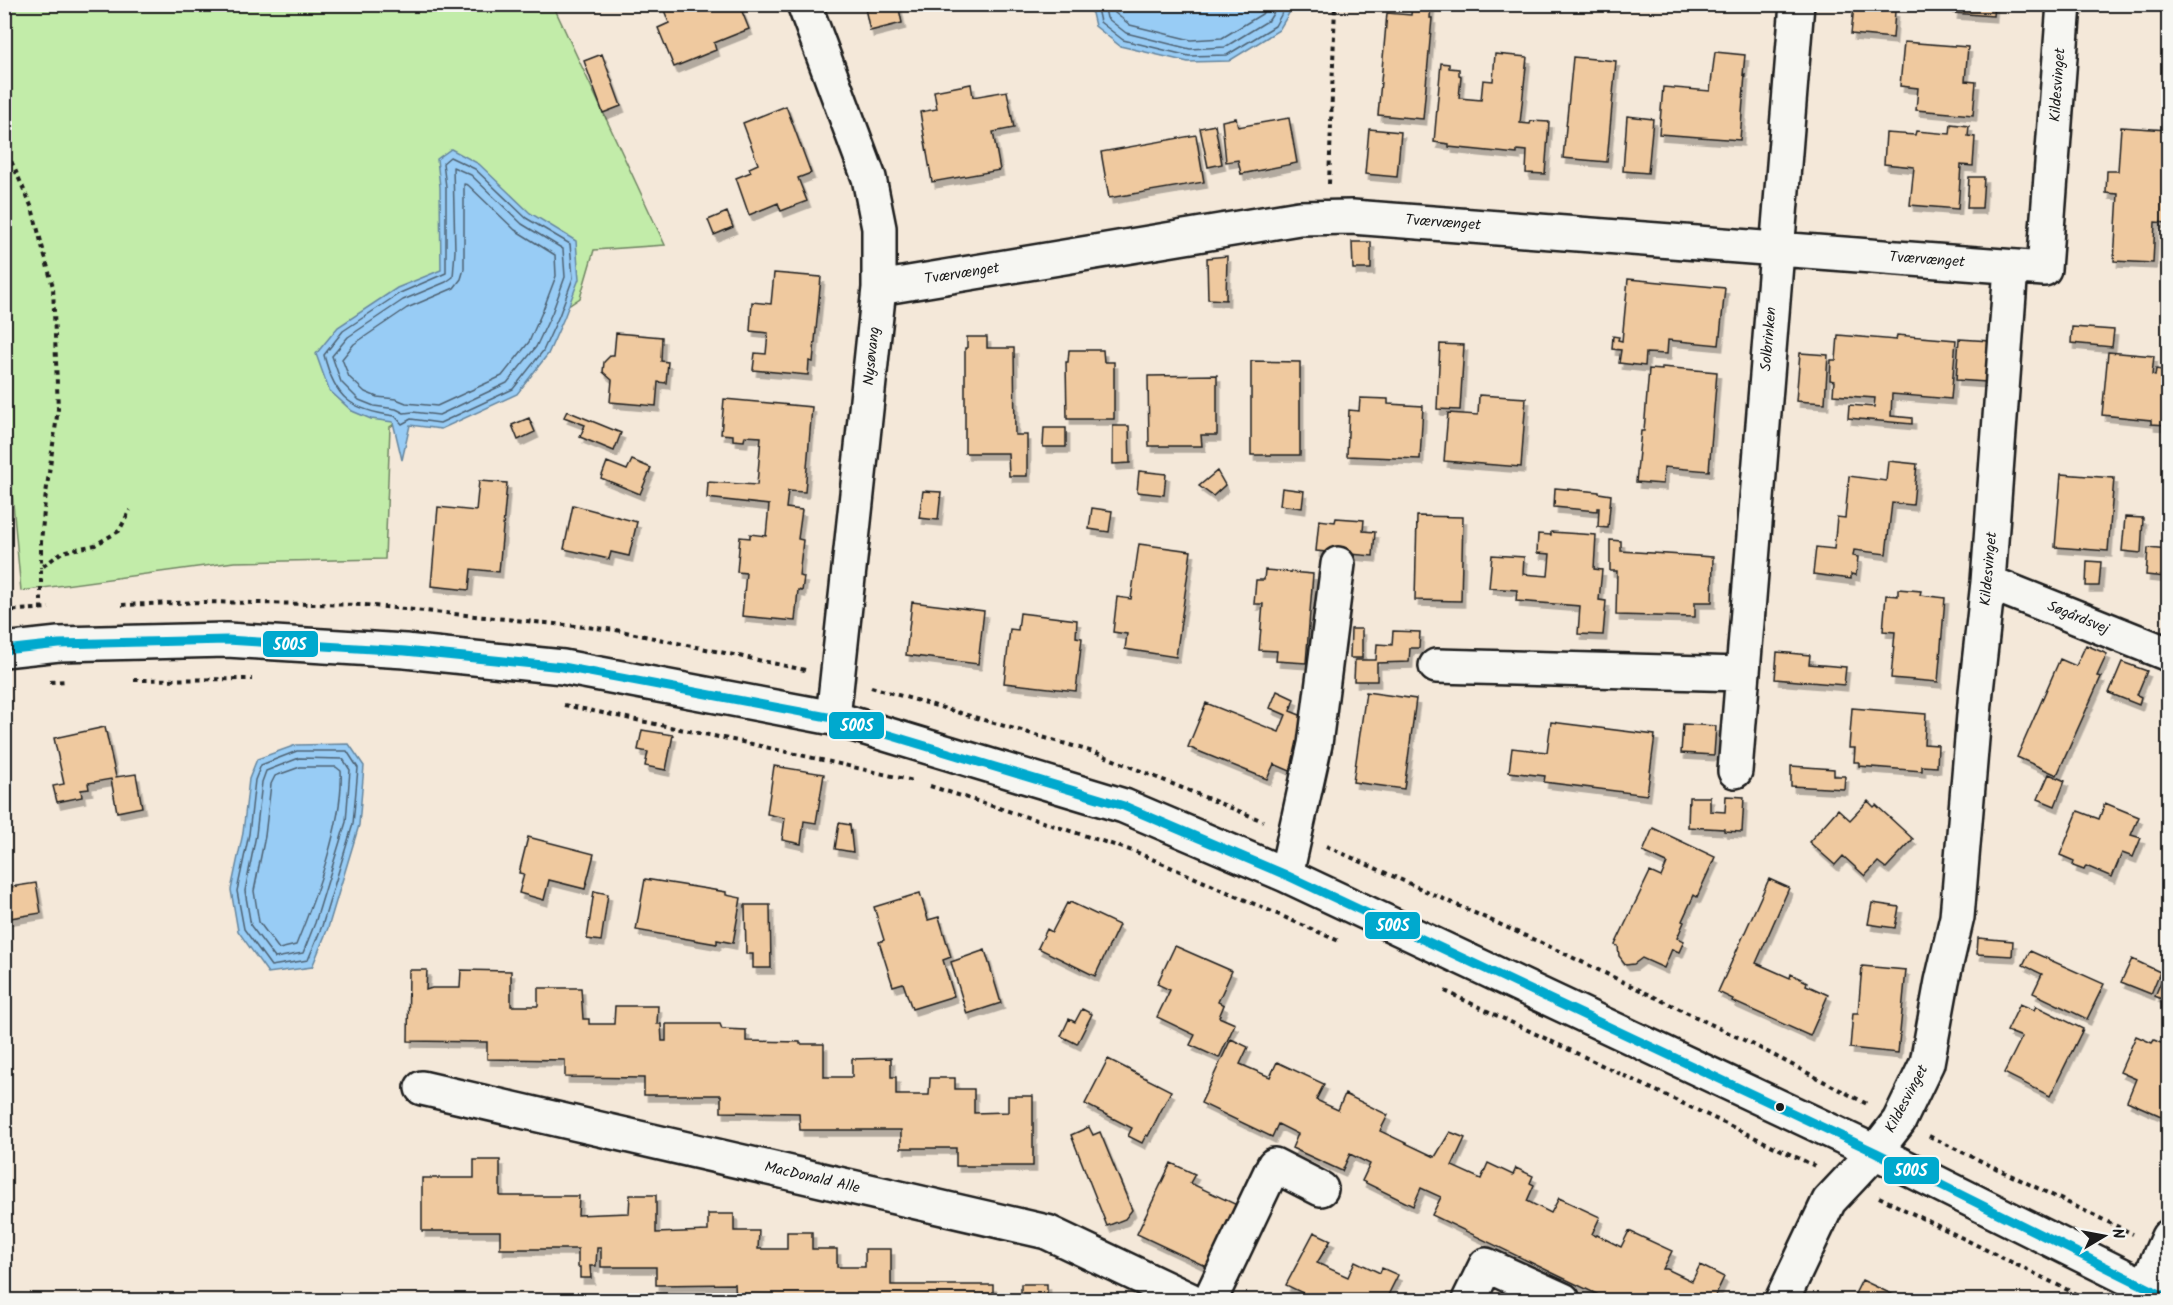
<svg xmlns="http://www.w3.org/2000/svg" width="2173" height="1305" font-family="Kalam,sans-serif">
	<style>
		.green { fill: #c2eca9; stroke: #6f8462; stroke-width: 1.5 }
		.water { fill: #98ccf5; stroke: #66869e; stroke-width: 1.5 }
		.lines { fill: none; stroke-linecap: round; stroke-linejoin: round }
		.shore { stroke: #4e6273; stroke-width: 1.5 }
		.building { fill: #efc99f; stroke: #1c1c1c; stroke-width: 1.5; filter: url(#shadow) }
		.minor-casing { stroke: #1c1c1c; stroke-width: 38 }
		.path { stroke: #1c1c1c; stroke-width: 4; stroke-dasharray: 4.5 4.5; stroke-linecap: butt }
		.minor { stroke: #f6f6f2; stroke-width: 33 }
		.bus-1-casing { stroke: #f6f6f2; stroke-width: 14 }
		.bus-1 { stroke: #00a9ce; stroke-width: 9 }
		.bus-dot { fill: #1c1c1c; stroke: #f6f6f2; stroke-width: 2 }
		.labels { text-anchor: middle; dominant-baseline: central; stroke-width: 5; stroke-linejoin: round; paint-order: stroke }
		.street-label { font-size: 15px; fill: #1c1c1c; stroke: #f6f6f2 }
		.line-badge { stroke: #f6f6f2; stroke-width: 2 }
		.badge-label { font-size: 16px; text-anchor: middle; font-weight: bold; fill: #fff }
	</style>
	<defs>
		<filter id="shadow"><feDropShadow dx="3.5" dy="6" stdDeviation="0" flood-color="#0004"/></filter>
	</defs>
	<rect width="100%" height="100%" fill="#f4e8d9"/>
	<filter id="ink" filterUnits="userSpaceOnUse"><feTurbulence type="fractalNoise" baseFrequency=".0167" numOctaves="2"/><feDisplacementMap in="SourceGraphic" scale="12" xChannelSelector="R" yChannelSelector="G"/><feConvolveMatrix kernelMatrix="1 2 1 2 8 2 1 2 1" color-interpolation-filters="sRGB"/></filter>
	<g filter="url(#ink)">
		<path class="green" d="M4 5H553L665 245 594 250 580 298 390 427 385 559 234 562 21 591 4 405Z"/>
		<path class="water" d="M1090 5V4L1294 5 1279 30 1229 61 1188 62 1120 46 1095 26Z
			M451 149 479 164 530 213 576 241 579 279 564 318 548 354 517 394 441 429 410 425 402 460 393 422 371 419 352 411 329 390 316 354 338 327 397 288 441 270 440 187 437 159Z
			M349 744 364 766 359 825 328 928 312 967 268 973 238 931 231 890 243 833 249 779 257 759 296 745Z"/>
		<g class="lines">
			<path class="shore" d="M1096 4 1100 22 1123 40 1189 56 1227 55 1275 26 1287 4
				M1104 4 1107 18 1126 33 1190 49 1225 47 1269 20 1279 4
				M1113 4 1115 13 1130 25 1191 40 1222 38 1262 14 1268 4
				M450 157 475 169 526 218 570 244 573 278 559 316 543 351 513 389 440 423 411 419 402 424 395 416C351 410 335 399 324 355L343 331 400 293 446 273V187L443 163Z
				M453 167 471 175 522 224 563 249 565 277 552 313 536 347 507 383 439 415 413 412 404 413 396 409 374 406 359 400 341 382 332 356 348 337 403 300 446 282 453 277 455 251Z
				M464 184 468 185 515 230 555 255 556 276 543 310 529 342 502 376 437 406 406 403 396 399 377 397 365 392 349 377 342 359 354 344 407 308 454 288 461 279 464 269Z
				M297 751H347L358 768 353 824 322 926 308 960 271 966 244 929 237 891 249 834 255 780 261 765Z
				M299 758 343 759 350 770 346 822 315 923 303 953 275 958 251 926 245 891 256 835 262 782 266 771Z
				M300 767H336L341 771C344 820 315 899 296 945L279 949 259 922 254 891 265 836 271 784 275 776Z"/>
		</g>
		<path class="building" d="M677 4H739L749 29 714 43 716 50 674 67 658 28 669 23 664 10Z
			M864 4H898L902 23 870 31Z
			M1412 4H1431L1430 18H1432L1423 119 1378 115 1387 13 1411 15Z
			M1955 4H1994L1993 16 1954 13Z
			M1854 6 1895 11 1893 38 1851 34Z
			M1904 42 1968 47 1965 81 1976 82 1973 115 1916 110 1918 88 1900 86Z
			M1715 52 1745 55 1743 75 1745 74 1740 140 1659 134 1663 87 1710 91Z
			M602 54 621 106 603 113 584 61Z
			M1495 54 1527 57 1520 123 1530 124 1531 121 1549 122 1545 174 1526 173 1527 151 1517 150V154L1449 147V144L1434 142 1441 63 1449 64V68L1459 69V75L1461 76 1459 98 1481 100 1483 80 1493 81Z
			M1573 57 1616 61 1607 162 1563 158Z
			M971 84 973 97 1007 91 1014 128 993 132 1000 170 932 182 920 112 937 109 934 91Z
			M786 106 811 173 798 178 807 201 781 211 778 203 749 215 736 178 751 172 749 168 758 164 743 123Z
			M1627 116 1653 119 1648 173 1623 171Z
			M1236 118 1238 127 1289 118 1297 163 1241 174 1238 160 1226 162 1222 121Z
			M1951 124 1969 126 1968 136 1975 137 1973 166 1961 165 1958 209 1910 205 1914 167 1884 164 1886 133 1915 135 1916 131 1950 134Z
			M1215 125 1222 164 1208 167 1200 128Z
			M2121 127 2168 130V223L2155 222 2153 263 2114 261 2118 194 2106 193 2107 171H2118Z
			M1369 129 1401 132 1397 177 1365 174Z
			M1196 135 1204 182 1109 198 1101 152Z
			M1969 177H1984L1982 208H1967Z
			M727 212 733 227 714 235 708 220Z
			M1352 242H1371V269H1353Z
			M1227 256 1226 300 1208 299 1207 258Z
			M774 273 821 277 813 362 809 361 808 375 753 370 755 353 766 354 768 333 750 331 752 302 771 304Z
			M1628 279 1725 288 1719 345 1668 340 1667 354 1646 353 1645 366 1619 363 1621 350 1612 349 1613 336 1619 337 1618 340 1622 341Z
			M2072 327 2114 330 2112 347 2071 343Z
			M616 333 662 337 661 361 668 362 666 383 658 382 656 406 610 402 612 380 603 372 604 362 611 355H614Z
			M1838 335 1896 340 1897 335 1956 340 1951 399 1892 394 1891 416 1912 418V424L1848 418 1849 405 1874 407 1875 398 1833 395 1834 381 1830 380 1831 360H1836Z
			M967 337H987V348H1014L1015 435H1027V476H1009L1008 453H965V348H967Z
			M1959 339 1990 341 1987 382 1956 380Z
			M1440 344 1464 345 1460 410 1437 409Z
			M1069 350H1103L1104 362H1114V419H1067L1066 362H1068Z
			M2108 352 2154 356 2152 375 2155 376 2156 369 2168 371V425L2151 424V420L2102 415Z
			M1800 353 1828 355 1825 403 1796 401Z
			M1251 361 1300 362V455H1251Z
			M1662 367 1717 372 1709 471 1664 467 1663 484 1636 482 1641 431H1644L1649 369 1662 370Z
			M1217 375V435H1201L1202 446H1149L1148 376Z
			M1479 395 1526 398 1521 467 1444 461 1448 413 1478 415Z
			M1360 398 1388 399V404L1423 406 1420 459 1347 456 1349 410 1359 411Z
			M724 399 812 407 805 492 788 491 786 508 802 510 798 539 803 540 799 576 804 577 802 591 798 590 795 621 742 616 746 573 737 572 740 537 750 538V534L766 536 769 505 707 498 708 482 757 485 761 437 745 436 744 441 733 440V435L721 434Z
			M567 411 621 433 614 451 580 437 585 425 564 417Z
			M529 418 535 432 518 440 512 425Z
			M1113 426H1129L1130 463 1113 464Z
			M1044 428H1066V447H1043Z
			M632 460 651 468 640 494 601 478 607 462 627 470Z
			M1888 461 1917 464 1913 505 1892 503 1886 554 1854 550 1853 556 1858 557 1856 575 1851 574V579L1813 574 1816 547 1834 549 1837 517 1845 518 1849 476 1886 481Z
			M1139 471 1166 474 1164 495 1137 492Z
			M1217 471 1225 485 1213 496 1199 486Z
			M2061 474 2114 478 2108 551 2055 547Z
			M479 481 507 483 499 572 471 569 469 590 431 586 438 507 476 511Z
			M1282 488 1304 491 1302 508 1280 505Z
			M1555 488 1599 492V493L1611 495 1608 528 1598 527 1599 508H1597V511L1554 507Z
			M923 491 941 492 938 520 919 518Z
			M573 505 637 522 629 556 611 552 609 559 564 549Z
			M1092 508 1112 511 1109 532 1089 529Z
			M1417 516 1463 517 1461 601 1415 600Z
			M2125 517 2143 518 2141 553 2122 551Z
			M1336 518 1364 520 1363 531 1375 532 1373 556 1316 551 1319 520 1335 522Z
			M1551 532 1596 535 1594 569 1602 570 1599 600 1606 601 1603 635 1578 634 1580 606 1516 601 1517 590 1489 588 1492 555 1524 557 1523 574 1548 576 1550 554 1537 553 1538 534 1551 535Z
			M1610 540 1621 541V551L1713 557 1712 602H1695V617L1616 615 1617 571H1610Z
			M1139 544 1191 551 1176 657 1125 649 1127 634 1113 632 1117 597 1131 599Z
			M2148 548 2168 550 2166 577 2146 575Z
			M2087 561 2101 562 2099 586H2086Z
			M1265 570 1313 574 1306 663 1276 661 1277 651 1259 650 1263 604H1254L1256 580H1264Z
			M1898 589 1921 591 1920 595 1945 598 1938 682 1891 678 1895 632 1883 631 1886 595 1898 596Z
			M912 602 984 611 978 664 906 655Z
			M1020 613 1077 620 1076 637 1082 638 1076 691 1004 683 1010 629 1018 630Z
			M1351 629H1362V658H1350Z
			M1393 631 1420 632 1419 648H1410L1409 662 1377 663V681H1354L1355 660H1376L1377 644 1392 645Z
			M2086 645 2107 654 2097 676 2101 677 2057 775 2017 757 2060 659 2076 666Z
			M1777 652 1810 655 1809 664 1846 667 1844 685 1775 679Z
			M2122 662 2147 671 2137 695 2141 697 2139 705 2109 693Z
			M1277 691 1294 699 1290 711 1305 717 1297 774 1274 764 1267 779 1188 747 1206 703 1279 732 1286 715 1270 708Z
			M1366 692 1416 699 1404 789 1353 782Z
			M1852 708 1926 714 1924 744 1938 745 1937 767 1922 766V771L1859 766V762H1854L1855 748H1849Z
			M1551 722 1655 735 1647 795 1544 782 1545 776 1509 772 1512 748 1547 752Z
			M1683 724 1716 726 1714 755 1681 753Z
			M105 727 116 777 136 774 142 807 117 812 111 779 88 783 89 789 81 790 82 797 57 802 53 786 64 784 54 738Z
			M642 730 673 735 666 770 645 766 648 752 638 750Z
			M774 766 824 774 816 823 804 821 801 844 782 840 785 818 767 814Z
			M1791 766 1834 769V776H1845L1844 789 1791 786Z
			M2049 774 2065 781 2055 806 2038 799Z
			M1726 796 1744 797 1742 832 1724 831V829L1688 827 1689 797H1710V811L1725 812Z
			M1868 801 1874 807 1876 805 1913 839 1886 868 1878 862 1865 876 1843 856 1835 865 1809 842 1838 809 1850 820Z
			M2105 803 2139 817 2131 835 2141 838 2133 857 2122 853 2112 877 2086 866 2084 870 2073 866 2074 861 2060 855 2078 811 2099 819Z
			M839 823 850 825 853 852 835 849Z
			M1653 828 1715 857 1697 897 1694 895 1682 921 1684 922 1677 938 1684 941 1679 952 1672 949 1664 968 1642 958 1634 964 1626 965 1619 956 1618 946 1615 945 1650 872 1661 877 1667 863 1643 852Z
			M528 837 594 854 585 889 549 880 544 900 519 893 524 874 519 873Z
			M645 879 726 892V895L741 898 733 943 717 940V944L636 930Z
			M1769 879 1789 888 1756 963 1790 978 1791 974 1807 982 1806 985 1828 995 1810 1036 1732 1001 1733 999 1718 992Z
			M36 883 41 913 4 919V888Z
			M594 891 608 894 601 941 587 939Z
			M920 893 928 920 939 917 951 957 943 960 954 996 912 1009 903 983 893 986 879 942 884 940 874 907Z
			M1070 902 1119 925 1095 976 1038 948 1047 929 1052 932 1067 903 1069 904Z
			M1872 903 1899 907 1895 928 1868 924Z
			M745 905H770L771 968H753V954H746Z
			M1978 938 2013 941 2012 956 1977 954Z
			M1175 946 1232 971 1218 1002 1224 1005 1219 1017 1235 1024 1219 1058 1190 1045 1195 1035 1157 1017 1170 990 1157 984Z
			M985 950 1001 1003 967 1014 951 962Z
			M2030 951 2104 984 2087 1019 2033 993 2042 974 2023 965Z
			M2132 959 2160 972 2151 994 2121 982Z
			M2168 965V1002L2155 996Z
			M1862 966 1906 970 1898 1053 1850 1048 1853 1013H1858Z
			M409 970H427L426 990 432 988H460L461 970 511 971V1006H538V988H581L583 1019H589V1024H614L615 1006H658L657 1024H661L662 1041H666V1024H720L722 1029 746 1030V1041L800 1042V1044H824V1077H852V1059L891 1058V1077H896V1095H929L930 1078H955V1089H974V1113L1008 1112V1096H1033V1166H956V1148H901V1130H800L799 1113 721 1112V1095H644V1078L565 1077V1060L487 1059V1042L408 1041Z
			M2020 1004 2034 1010 2036 1006 2083 1029 2050 1096 2004 1073 2022 1037 2007 1031Z
			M1082 1009 1092 1014 1077 1044 1061 1036 1069 1019 1075 1022Z
			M2136 1036 2152 1043 2154 1040 2168 1046V1119L2127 1101 2136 1079 2120 1072Z
			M1231 1039 1248 1047 1240 1064 1270 1077 1277 1062 1324 1084 1316 1100 1338 1110 1345 1094 1388 1115 1380 1131 1435 1157 1450 1132 1465 1138 1452 1166 1481 1179 1488 1163 1513 1175 1516 1168 1533 1176 1530 1183 1534 1185 1527 1201 1551 1213 1559 1198 1600 1217 1592 1234 1596 1236 1597 1235 1621 1247 1629 1231 1672 1251 1663 1269H1667L1692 1281 1700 1265 1724 1277 1713 1300H1609L1432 1215 1441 1197 1421 1188 1413 1206 1362 1181 1370 1164 1350 1154 1342 1171 1292 1148 1298 1134 1278 1124 1272 1137 1201 1103Z
			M1108 1059 1171 1091 1148 1136 1146 1135 1142 1143 1128 1136 1132 1128 1085 1104Z
			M1089 1127 1093 1135 1100 1132 1132 1210 1125 1219 1107 1226 1071 1135Z
			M474 1160H500V1196H579L578 1215 601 1214 629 1213 630 1195H656V1233L708 1231V1214H734V1231H759L758 1249H787V1232H812V1249H837V1267H865V1249H891V1285H993V1300H736L735 1284 656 1285V1267H601V1248H597L596 1266H590L591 1278H580V1267H578V1249H500V1231H422V1178H474Z
			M1171 1163 1195 1174 1190 1183 1237 1205 1207 1267 1137 1234Z
			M1314 1232 1331 1240 1317 1263 1348 1277 1355 1261 1380 1273 1382 1268 1398 1275 1387 1297 1396 1300H1304L1307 1295 1286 1285Z
			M1862 1280 1904 1300H1906H1852Z
			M1021 1284H1047V1300H1021Z
			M1427 1295 1437 1300H1424Z"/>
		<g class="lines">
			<g class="minor-casing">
				<path id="minor" d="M804 4 869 178 879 228V288L833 718
					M879 288 1299 218 1352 217 2044 269 2064 4
					M1988 582 2168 654
					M4 650 59 644 227 640 405 651 563 667 833 718 892 736 1124 806 1286 875 1875 1152 2168 1298
					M1436 666 1742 674
					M1735 771 1797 4
					M1286 875 1315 744 1338 564
					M422 1088 1047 1232 1190 1300
					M2146 1287 2168 1237
					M1210 1300 1274 1165 1321 1189
					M1469 1300 1486 1265 1563 1300
					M1782 1300 1829 1201 1875 1152 1899 1121 1927 1063 1942 981 1957 917 1976 691 1988 582 2011 267"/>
			</g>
			<path class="path" d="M4 145 32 208 53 287 58 409 45 501 41 542V568
				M1329 184 1335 4
				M122 605 203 602 364 605 616 630 805 670
				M41 610V568L62 552 95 545 119 531 130 510
				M4 611 49 608
				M134 680 252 679
				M50 682 66 681
				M871 687 1097 753 1263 821
				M564 705 752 744 914 781
				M930 786 1136 852 1341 942
				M1326 846 1559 951 1752 1044 1869 1105
				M1445 991 1815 1166
				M1929 1136 2133 1234
				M1879 1197 2088 1300"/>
			<use href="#minor" class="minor"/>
			<g class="bus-1-casing">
				<path id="bus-1" d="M4 650 59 644 227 640 405 651 563 667 833 718 1124 806 1286 875 1875 1152 2168 1298"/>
			</g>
			<use href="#bus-1" class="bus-1"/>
		</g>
	</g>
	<circle class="bus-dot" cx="1780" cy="1107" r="5"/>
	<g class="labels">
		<g class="street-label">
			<text transform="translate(2058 85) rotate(-86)">Kildesvinget</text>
			<text transform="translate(1443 223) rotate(4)">Tværvænget</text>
			<text transform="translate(1927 260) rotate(4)">Tværvænget</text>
			<text transform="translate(962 274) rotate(-9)">Tværvænget</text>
			<text transform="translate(1769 339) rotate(-85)">Solbrinken</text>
			<text transform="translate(872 356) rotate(-84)">Nysøvang</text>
			<text transform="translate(1989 569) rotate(-85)">Kildesvinget</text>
			<text transform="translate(2078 618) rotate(22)">Søgårdsvej</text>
			<text transform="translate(1907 1099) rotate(-62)">Kildesvinget</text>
			<text transform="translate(812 1178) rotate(13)">MacDonald Alle</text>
		</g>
	</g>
	<g class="line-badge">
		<rect x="262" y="630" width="57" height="28" rx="6" fill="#00a9ce"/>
		<rect x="828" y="711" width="57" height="29" rx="6" fill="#00a9ce"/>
		<rect x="1364" y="911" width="57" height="29" rx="6" fill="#00a9ce"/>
		<rect x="1883" y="1156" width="57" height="29" rx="6" fill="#00a9ce"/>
	</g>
	<g class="badge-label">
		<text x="290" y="650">500S</text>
		<text x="857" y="731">500S</text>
		<text x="1393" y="931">500S</text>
		<text x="1911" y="1176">500S</text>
	</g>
	<rect width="2173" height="1305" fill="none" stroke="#f6f6f2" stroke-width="24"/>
	<rect x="12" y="12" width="2149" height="1281" fill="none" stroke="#1c1c1c" stroke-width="2" filter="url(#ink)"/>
	<g transform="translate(2104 1236) rotate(80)" stroke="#f6f6f2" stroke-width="4.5" paint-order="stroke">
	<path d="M0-4.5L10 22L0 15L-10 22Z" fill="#1c1c1c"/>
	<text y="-9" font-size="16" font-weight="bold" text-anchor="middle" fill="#1c1c1c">N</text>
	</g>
</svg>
